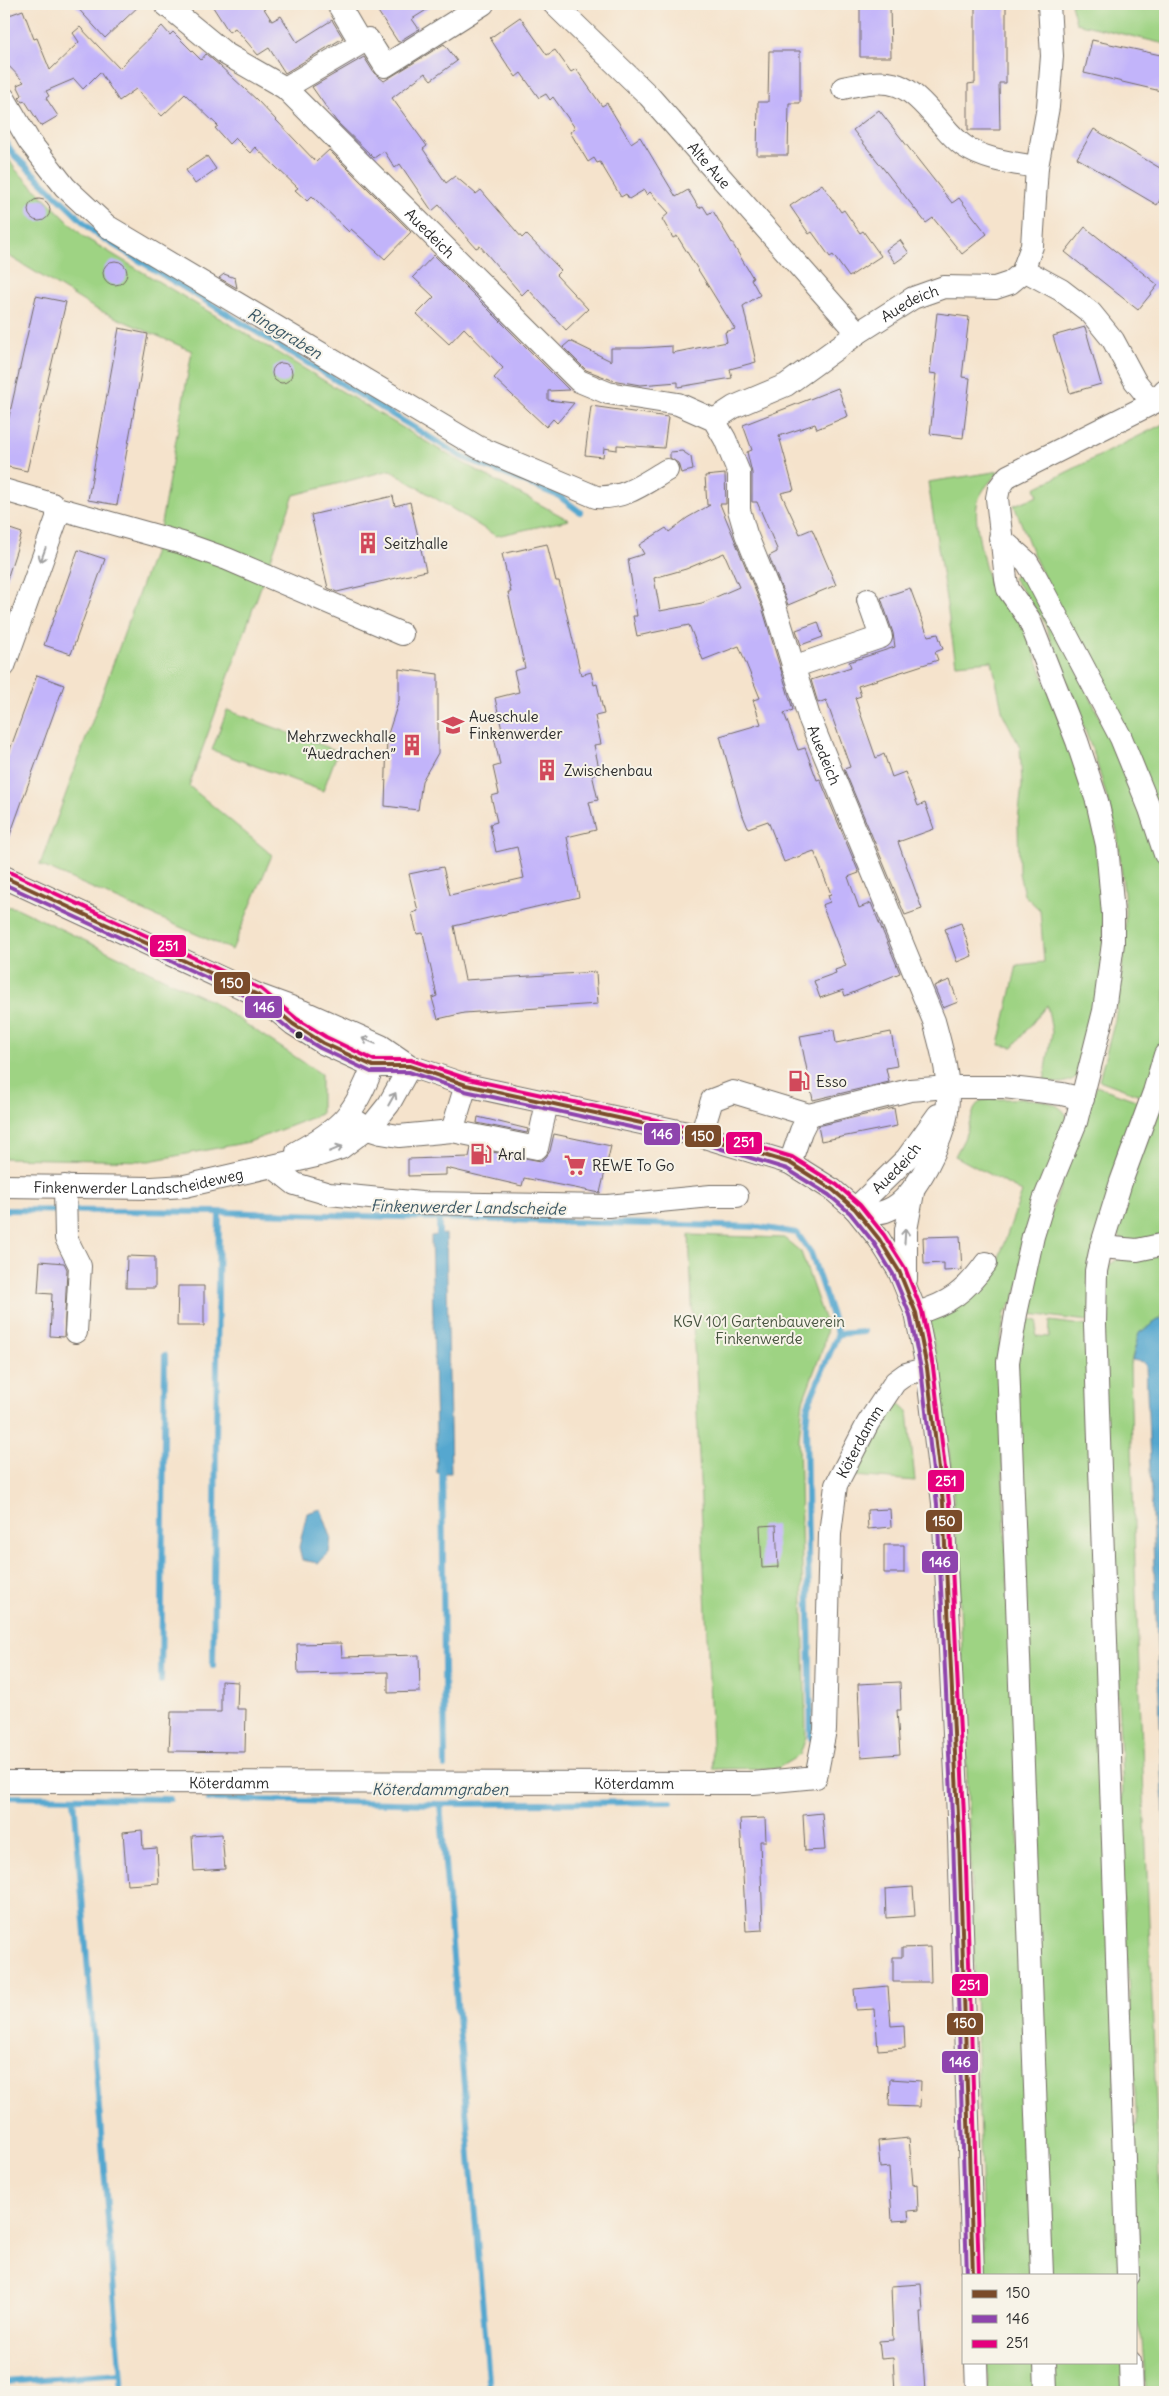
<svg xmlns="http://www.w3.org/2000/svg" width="1169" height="2396" font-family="Delius,sans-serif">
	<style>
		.green { fill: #9ed383; stroke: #647f57 }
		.water { fill: #54a7cf; stroke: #40697d }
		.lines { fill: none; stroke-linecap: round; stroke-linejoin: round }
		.stream { stroke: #54a7cf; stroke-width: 6 }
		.building { fill: #c2b4fa; fill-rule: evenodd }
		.minor-casing { stroke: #726b63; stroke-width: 24 }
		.minor { stroke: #fff; stroke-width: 22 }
		.bus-1-casing { stroke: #f7f3e8; stroke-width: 8 }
		.bus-2-casing { stroke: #f7f3e8; stroke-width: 8 }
		.bus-3-casing { stroke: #f7f3e8; stroke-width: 8 }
		.bus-1 { stroke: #7a4b2a; stroke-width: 4 }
		.bus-2 { stroke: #8e44ad; stroke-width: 4 }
		.bus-3 { stroke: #e5007d; stroke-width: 4 }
		.oneway { stroke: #a0a0a0 }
		.bus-dot { fill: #2b2b2b; stroke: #f7f3e8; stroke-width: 2 }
		.labels { text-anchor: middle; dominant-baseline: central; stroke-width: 4; stroke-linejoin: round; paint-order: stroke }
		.street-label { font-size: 15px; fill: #2b2b2b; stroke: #f7f3e8 }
		.poi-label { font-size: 15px; fill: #2b2b2b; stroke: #f7f3e8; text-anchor: start }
		.park-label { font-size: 15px; fill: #485541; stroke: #f7f3e8 }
		.water-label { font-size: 16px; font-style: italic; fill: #395664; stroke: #f7f3e8 }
		.line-badge { stroke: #f7f3e8; stroke-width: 2 }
		.badge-label { font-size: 14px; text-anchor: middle; font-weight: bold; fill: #fff }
	</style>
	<rect width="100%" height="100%" fill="#f7f3e8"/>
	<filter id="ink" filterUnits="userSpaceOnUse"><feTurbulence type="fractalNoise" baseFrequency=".02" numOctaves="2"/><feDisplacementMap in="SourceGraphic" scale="10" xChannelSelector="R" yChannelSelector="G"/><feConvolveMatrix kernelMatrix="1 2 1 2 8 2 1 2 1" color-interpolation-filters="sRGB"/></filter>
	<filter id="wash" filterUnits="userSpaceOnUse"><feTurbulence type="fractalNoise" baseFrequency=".0096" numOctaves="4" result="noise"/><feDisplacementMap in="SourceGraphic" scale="20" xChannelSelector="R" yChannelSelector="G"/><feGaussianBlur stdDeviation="1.12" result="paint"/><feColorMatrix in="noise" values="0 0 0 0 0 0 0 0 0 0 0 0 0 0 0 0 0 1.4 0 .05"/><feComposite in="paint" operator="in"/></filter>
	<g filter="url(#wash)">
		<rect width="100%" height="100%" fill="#f5e3cc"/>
		<path class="green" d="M1071 4H1165V44L1076 23Z
			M4 152 15 169 84 237 450 456 569 520 496 536 390 470 294 495 189 786 272 855 232 950 40 865 158 540 192 351 94 308 4 253Z
			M1165 423V838L1034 556 1014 505 1038 496 1035 488Z
			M1001 471C992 479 982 489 978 501 972 521 985 565 990 585L995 592 1018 610 1099 825 1106 970 1080 1074C1069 1084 1059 1084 1044 1082L1052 1032 1047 1005 1013 1047 999 1045 1017 965 1044 962 1040 910 1024 895 1019 873 1018 821 1022 785 1020 747 1003 714 992 661 956 664 928 482Z
			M1019 573H1023L1056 624 1154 834 1165 871V1022L1145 1097 1099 1080 1115 1020 1125 946V902L1117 832 1095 757 1043 619 1013 578Z
			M227 710 338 751 323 791 212 750Z
			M4 906 17 908 211 1001 321 1074V1114L249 1142 149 1161 4 1158Z
			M1165 1065V1239L1123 1241 1115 1231Z
			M1096 1086 1144 1103 1088 1321 1021 1313 1028 1278Z
			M992 1099C1015 1100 1057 1093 1068 1118L1014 1300 1005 1313 998 1359 1037 2275H984C979 2091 972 1908 965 1725 959 1588 957 1451 928 1316L978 1286 994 1272 1022 1192 955 1156 964 1139 975 1107 980 1101Z
			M689 1235 784 1238 801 1252 827 1327 824 1345 803 1401 799 1438 806 1737 800 1755 778 1768 713 1769Z
			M1143 1254 1165 1258V1310L1161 1318 1139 1333 1130 1365 1135 1566 1165 2333V2392H1146L1142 2339 1135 2315 1128 2126 1137 2125 1118 1815 1126 1812 1120 1807 1123 1794 1098 1319 1109 1265 1118 1259Z
			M1020 1318 1038 1321 1036 1336 1049 1337 1050 1321 1089 1326 1123 2275H1046L1014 1407Z
			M899 1403 908 1411 915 1481 855 1476 890 1408 894 1404Z
			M987 2362H1040L1042 2392H988Z
			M1049 2362H1126L1127 2392H1050Z"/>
		<path class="water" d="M446 1234 451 1473H437L431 1236Z
			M1161 1318 1165 1322V1843L1146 1365 1143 1362 1132 1360 1139 1333Z
			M321 1509 331 1537 329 1553 318 1563 302 1560 299 1547 307 1513Z"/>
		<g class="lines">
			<path class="stream" d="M4 139 14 155 96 234 462 457 559 496 580 512
				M4 1210 219 1212 759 1227 797 1233 811 1253 838 1334 864 1332
				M439 1220V1242
				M442 1464 445 1766
				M213 1666 219 1212
				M161 1681 165 1355
				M811 1738 806 1426 808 1405 838 1334
				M4 1797 170 1799
				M74 1798 122 2392
				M208 1799 440 1804 671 1802
				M440 1804 490 2392
				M4 2382 120 2373"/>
		</g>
		<g id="blocks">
			<path class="building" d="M74 4H141L105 38Z
				M211 4H261L272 21 281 16 297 42 332 20 343 38 285 73 269 48 258 55 235 28 229 32Z
				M373 4H436L412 19 419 29 398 42Z
				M870 4H890L891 57H860V7H870Z
				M975 4H1006V83H999L1000 130H968V84L975 83Z
				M23 10 34 39 37 38 50 70 79 42 73 33 80 27 119 68 162 26 170 35 173 32 201 60 206 54 220 66 257 100 316 162 329 150 411 232 385 259 351 229 349 232 312 196 307 201 295 190 298 188 255 147 250 153 235 138 229 144 215 128 218 126 185 94 162 116 136 89 119 101 100 72 83 89 74 79 46 91 49 96 46 98 58 116 41 126 25 101 22 102 19 98 22 95 17 85 24 82 4 61V17Z
				M520 17 547 55 555 50 571 72 576 69 602 106 607 103 631 143 640 137 676 197 688 190 699 208 703 206 708 214 713 211 753 278 751 279 760 295 743 306 756 362 730 369 732 378 678 387V382L640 385 612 380 586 370 563 347 570 341 611 361V348H641L672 346V353L727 342 725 332 735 329 677 236 673 238 662 219 669 213 650 192 647 195 644 190 629 199 626 194 621 197 600 162 597 163 594 158 588 162 570 132 575 128 553 97 550 100 546 94 539 98 521 73 516 77 506 63 490 38Z
				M1092 40 1165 56V92L1084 73Z
				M444 44 457 61 431 80 425 73 392 98 427 146 423 149 446 183 455 176 476 194 481 190 522 238 526 234 561 270 556 275 588 309 566 330 528 289 522 295 480 246 476 248 439 205 432 211 400 164 395 168 384 151 374 158 336 121 312 87 364 57 374 73 384 81Z
				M769 51H800V103H789L788 155H757L758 102H768Z
				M879 110 952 203 959 198 987 234 962 254 933 218 926 223 853 130Z
				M1094 129 1165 171V191L1157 205 1077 158Z
				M207 156 216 169 195 184 186 170Z
				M822 184 841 212 844 210 860 233 863 231 881 256 849 277 833 255 830 257 812 232 809 234 790 206Z
				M28 210a11 11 0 1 1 22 0a11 11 0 1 1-22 0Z
				M1085 227 1158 285 1138 310 1065 252Z
				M900 240 909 253 895 263 886 250Z
				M434 255 569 390 548 391V400L574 403 557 423 553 419 546 427 494 378 503 368 464 328 449 344 417 314 434 297 413 277Z
				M103 273a12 12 0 1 1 24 0a12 12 0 1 1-24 0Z
				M224 274 235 278 237 288 219 278Z
				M36 296 66 302 27 471 4 466V439Z
				M937 313 969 317 962 377 970 378 963 438 930 434 937 374 930 373Z
				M1085 327 1101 384 1070 393 1053 336Z
				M119 328 148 334 117 505 88 500Z
				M272 373a10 10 0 1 1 20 0a10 10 0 1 1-20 0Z
				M838 388 848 416 817 429 815 424 779 436 794 490 781 493 800 534 812 529 836 585 788 605 769 556 777 552V549L757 502H752V473L747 452 752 450 743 425Z
				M591 406 668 417 664 448 617 445V450L604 448 603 457 585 455Z
				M682 451 691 457 693 470 681 473 678 463 670 458V452Z
				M725 474 726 504H720L762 607 793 710 784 713 798 750 805 748 817 780 820 779 859 873 848 877 859 908 871 903 900 973 845 996 843 990 820 998 814 981 836 973 835 970 846 966 822 905 830 902 828 895 831 894 814 851 784 862 768 821 748 828 741 811 720 736 761 724 753 700 760 698 739 646 703 660 689 625 637 636 633 616H637L628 559 644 554 639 545 666 528 669 532 687 518 710 505H707L705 476ZM724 553 739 587 702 603 660 611 654 578 686 569Z
				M393 496 395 506 410 502 426 571 337 592 328 588 311 515Z
				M4 527 22 533 7 579H4Z
				M547 544 556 581H559L581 675 591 672 594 685 597 684 604 714 595 716 601 744 594 745 600 773 592 774 598 800 589 802 596 830 567 837 579 897 454 926 465 980 596 972 598 1004 464 1013 438 1019 432 998 437 996 423 933 417 934 412 913 418 911 409 874 443 867 450 895 524 878 517 847 496 852 490 824 497 822 491 796 499 794 493 767 500 765 494 737 503 735 495 698 519 692 514 671 525 668 508 592H511L502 554Z
				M78 550 105 559 71 654 44 645Z
				M910 588 928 636 938 634 943 649 935 652 938 660 858 686 861 696 855 698 876 758 884 754 892 777 905 772 918 806 925 803 934 829 898 842 922 909 905 915 844 769 850 767 826 700 818 703 811 680 851 667 849 662 895 647 893 633 881 598Z
				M818 622 823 637 801 645 796 630Z
				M399 669 438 674V753L422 781 418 810 385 806 387 737 399 700Z
				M37 675 64 685 6 846H4V766Z
				M961 923 972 956 957 962 945 929Z
				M950 980 958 1002 943 1008 934 986Z
				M834 1030 836 1043 891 1032 897 1066 886 1068 889 1082 813 1100 800 1036Z
				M894 1108 897 1126 821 1141 818 1126Z
				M478 1117 528 1129 527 1133 477 1123Z
				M554 1134 611 1146 600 1193 524 1178 522 1186 446 1168V1175L408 1176V1159L469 1157 471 1148 541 1161 546 1157 550 1151Z
				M960 1236 962 1270 944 1271V1263L924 1264 923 1237Z
				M127 1256 155 1257V1288H126Z
				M40 1261 64 1263 67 1269 64 1337 50 1336 52 1294 38 1293Z
				M178 1286H204V1326H177Z
				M890 1509 891 1527 868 1529 867 1510Z
				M776 1525 778 1567 762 1568 760 1526Z
				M884 1545H904V1573H884Z
				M341 1643 342 1657 419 1655 420 1692 388 1693V1672L298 1674 297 1644Z
				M221 1681 238 1682 237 1709H246L245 1752 169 1751 171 1712H221Z
				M900 1682 901 1710H897L900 1754 861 1757 858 1684Z
				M822 1813 825 1850 805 1851 803 1815Z
				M765 1818 766 1841H760L763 1930 746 1931 740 1819Z
				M142 1830 143 1849 157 1848 159 1883 127 1885 123 1832Z
				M222 1834 225 1869 194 1871 192 1836Z
				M913 1887 915 1916 886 1918 885 1889Z
				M930 1947 931 1982H893V1957H902V1948Z
				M888 1986 891 2026 904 2025 905 2048 878 2050 875 2009 856 2010 854 1989Z
				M890 2079 921 2081 920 2107 889 2106Z
				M909 2138 913 2185 917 2184 918 2210 908 2211 909 2220 892 2221 889 2167 880 2168 878 2141Z
				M921 2284 923 2312H920L925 2392H895L893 2358 881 2359 879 2341 893 2340 891 2286Z"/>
		</g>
	</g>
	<g filter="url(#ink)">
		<use href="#blocks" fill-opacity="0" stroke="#726b63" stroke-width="1"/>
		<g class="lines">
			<g class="minor-casing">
				<g id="minor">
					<path id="s1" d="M165 4 226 54 285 88 579 381 608 393 678 404 714 420 725 439 739 473V510L746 534 774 603 809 717 934 1021C942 1050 951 1081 947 1111 944 1139 916 1199 888 1210 877 1215 866 1213 855 1209"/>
					<path d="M338 4 361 43"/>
					<path id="s2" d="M554 4 649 96 858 333"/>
					<path d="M285 88 368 39 385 66 483 4"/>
					<path d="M843 88C895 76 905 82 939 121 947 130 954 139 964 146 984 160 1013 163 1037 167"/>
					<path d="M4 98 29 141 65 187 107 226 478 447 596 497C625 499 643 484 667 470"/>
					<path d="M1024 270 1061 290 1091 313 1113 340 1135 381 1153 403"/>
					<path id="s3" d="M714 420 734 407 786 385 858 333 913 298 944 287 995 288 1010 283 1022 273 1032 246 1037 167 1048 107 1052 56 1049 4"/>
					<path d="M4 490 52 504 57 508 182 543 227 559 402 634"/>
					<path d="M1000 538 1027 562 1036 577 1121 738 1150 809 1165 854"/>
					<path d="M4 666 57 518V508"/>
					<path d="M793 667 881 637 868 600"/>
					<path d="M4 877 258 995 302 1011 381 1046 410 1066 466 1085 701 1136 790 1163 833 1190 855 1209 879 1239 899 1271 916 1313 927 1368 943 1503 959 1837 973 2275"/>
					<path d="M272 1007 293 1024 323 1043 373 1066H410"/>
					<path d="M349 1116 368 1129 381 1133 399 1136 452 1131 537 1148 547 1103"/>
					<path d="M452 1131 466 1085"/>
					<path d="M701 1136 712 1100 733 1092 809 1115 910 1090 948 1087H1004L1062 1094 1083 1099"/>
					<path d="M297 1152C342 1128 355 1113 373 1066"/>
					<path d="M790 1163 801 1131 809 1115"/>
					<path d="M272 1166 295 1184 329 1194 421 1203 608 1206 711 1196H737"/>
					<path id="s4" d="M4 1186 152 1188 185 1186 316 1156 341 1148 373 1124 389 1104 410 1066"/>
					<path d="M65 1186 66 1238 80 1266 76 1332"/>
					<path id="s5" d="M855 1209 907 1158 938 1115"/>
					<path d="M1101 1247 1137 1250 1165 1244"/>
					<path d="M906 1279V1230L914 1187"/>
					<path d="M916 1313C949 1304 966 1291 986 1263"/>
					<path id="s6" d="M4 1782 753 1783 816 1777 825 1730 830 1534 836 1485 868 1423 895 1382 906 1374 927 1368"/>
					<path d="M1042 2275 1008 1362 1016 1314 1033 1236 1044 1200 1076 1122 1104 1011 1113 943V914L1107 845 1097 801 1077 741 1029 619 1008 589 1006 579 997 498 999 488 1008 476 1153 403 1165 390"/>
					<path d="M1128 2275 1095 1324 1096 1271 1101 1247 1121 1182 1154 1092 1165 1055"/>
					<path d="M976 2362 977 2392"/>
					<path d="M1045 2362 1046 2392"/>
					<path d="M1130 2362 1131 2392"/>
				</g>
			</g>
			<use href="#minor" class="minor"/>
			<g class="bus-1-casing">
				<path id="bus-1" d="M4 877 258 995 293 1024 323 1043 373 1066H410L466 1085 701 1136 790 1163 833 1190 855 1209 879 1239 899 1271 916 1313 927 1368 943 1503 959 1837 973 2275"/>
			</g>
			<g class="bus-2-casing">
				<path id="bus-2" d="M4 884 255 1000 289 1029 320 1048 371 1072H409L465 1091 699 1142 787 1169 829 1195 850 1213 874 1243 893 1274 910 1315 921 1369 937 1504 953 1837 967 2275"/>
			</g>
			<g class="bus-3-casing">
				<path id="bus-3" d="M7 871 261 989 297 1019 326 1037 374 1060H411L468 1079 702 1130 792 1157 837 1185 860 1205 884 1235 905 1268 922 1311 933 1367 949 1503 965 1837 979 2275"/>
			</g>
			<use href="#bus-1" class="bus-1"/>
			<use href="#bus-2" class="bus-2"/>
			<use href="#bus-3" class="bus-3"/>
		</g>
		<defs><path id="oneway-shaft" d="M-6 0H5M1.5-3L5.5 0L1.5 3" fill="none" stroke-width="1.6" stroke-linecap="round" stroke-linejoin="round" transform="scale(1.25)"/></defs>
		<g class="oneway">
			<use href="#oneway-shaft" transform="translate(43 555) rotate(110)"/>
			<use href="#oneway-shaft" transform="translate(369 1041) rotate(-158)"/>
			<use href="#oneway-shaft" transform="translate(392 1099) rotate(-60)"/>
			<use href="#oneway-shaft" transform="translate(336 1149) rotate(-22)"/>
			<use href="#oneway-shaft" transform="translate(905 1236) rotate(-86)"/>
		</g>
	</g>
	<defs>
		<g id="building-bare" transform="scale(1.725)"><path d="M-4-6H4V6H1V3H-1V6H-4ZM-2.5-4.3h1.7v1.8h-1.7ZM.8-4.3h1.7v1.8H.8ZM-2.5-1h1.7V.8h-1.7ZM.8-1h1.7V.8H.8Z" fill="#d1495b" stroke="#f7f3e8" stroke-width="2.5" paint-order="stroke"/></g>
		<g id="school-bare" transform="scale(1.725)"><path d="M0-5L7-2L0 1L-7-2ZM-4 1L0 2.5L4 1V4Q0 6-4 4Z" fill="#d1495b" stroke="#f7f3e8" stroke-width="2.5" paint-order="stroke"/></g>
		<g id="fuel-bare" transform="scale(1.725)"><path d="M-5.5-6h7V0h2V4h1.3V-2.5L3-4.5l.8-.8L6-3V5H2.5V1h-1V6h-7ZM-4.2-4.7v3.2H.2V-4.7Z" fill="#d1495b" stroke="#f7f3e8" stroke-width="2.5" paint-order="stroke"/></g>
		<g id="supermarket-bare" transform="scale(1.725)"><path d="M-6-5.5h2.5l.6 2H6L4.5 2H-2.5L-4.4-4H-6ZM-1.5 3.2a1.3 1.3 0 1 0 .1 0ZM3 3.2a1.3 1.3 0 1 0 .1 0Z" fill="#d1495b" stroke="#f7f3e8" stroke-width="2.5" paint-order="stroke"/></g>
	</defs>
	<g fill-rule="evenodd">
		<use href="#building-bare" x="368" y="543"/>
		<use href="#school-bare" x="453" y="725"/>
		<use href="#building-bare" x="412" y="745"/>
		<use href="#building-bare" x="547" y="770"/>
		<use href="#fuel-bare" x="799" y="1081"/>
		<use href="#fuel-bare" x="481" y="1154"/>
		<use href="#supermarket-bare" x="575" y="1165"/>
	</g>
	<circle class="bus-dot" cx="299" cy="1035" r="4.5"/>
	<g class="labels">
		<g class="street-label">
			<text stroke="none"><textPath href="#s2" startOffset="224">Alte Aue</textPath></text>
			<text stroke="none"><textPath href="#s1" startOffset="352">Auedeich</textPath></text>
			<text stroke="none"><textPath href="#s3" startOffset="229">Auedeich</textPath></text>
			<text stroke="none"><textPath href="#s1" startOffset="1059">Auedeich</textPath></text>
			<text stroke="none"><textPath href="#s5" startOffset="58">Auedeich</textPath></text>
			<text stroke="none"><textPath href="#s4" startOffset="135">Finkenwerder Landscheideweg</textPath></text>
			<text stroke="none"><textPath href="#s6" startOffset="1155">Köterdamm</textPath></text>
			<text stroke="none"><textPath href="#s6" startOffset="225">Köterdamm</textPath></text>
			<text stroke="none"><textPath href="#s6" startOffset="630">Köterdamm</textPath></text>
		</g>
		<g class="poi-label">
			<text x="384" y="543">Seitzhalle</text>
			<text x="469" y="716">Aueschule<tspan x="469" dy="17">Finkenwerder</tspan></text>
			<text x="396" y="736" text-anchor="end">Mehrzweckhalle<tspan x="396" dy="17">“Auedrachen”</tspan></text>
			<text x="564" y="770">Zwischenbau</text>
			<text x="816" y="1081">Esso</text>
			<text x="498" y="1154">Aral</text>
			<text x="592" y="1165">REWE To Go</text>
		</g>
		<g class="park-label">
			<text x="759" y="1321">KGV 101 Gartenbauverein<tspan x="759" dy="17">Finkenwerde</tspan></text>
		</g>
		<g class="water-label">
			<text transform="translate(285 333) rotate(31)">Ringgraben</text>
			<text transform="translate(468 1207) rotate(1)">Finkenwerder Landscheide</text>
			<text x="440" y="1789">Köterdammgraben</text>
		</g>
	</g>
	<g class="line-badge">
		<rect x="149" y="934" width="38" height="24" rx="5" fill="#e5007d"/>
		<rect x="213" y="971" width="38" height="24" rx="5" fill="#7a4b2a"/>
		<rect x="244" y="995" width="39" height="24" rx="5" fill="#8e44ad"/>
		<rect x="643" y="1122" width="38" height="24" rx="5" fill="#8e44ad"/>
		<rect x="684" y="1124" width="38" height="24" rx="5" fill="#7a4b2a"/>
		<rect x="725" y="1131" width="38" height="24" rx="5" fill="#e5007d"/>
		<rect x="927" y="1469" width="38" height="24" rx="5" fill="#e5007d"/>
		<rect x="925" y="1509" width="38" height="24" rx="5" fill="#7a4b2a"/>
		<rect x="921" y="1550" width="38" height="24" rx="5" fill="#8e44ad"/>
		<rect x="951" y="1973" width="38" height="24" rx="5" fill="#e5007d"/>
		<rect x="946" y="2012" width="38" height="24" rx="5" fill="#7a4b2a"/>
		<rect x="941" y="2050" width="38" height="24" rx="5" fill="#8e44ad"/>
	</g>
	<g class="badge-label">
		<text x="168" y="951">251</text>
		<text x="232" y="988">150</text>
		<text x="264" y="1012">146</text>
		<text x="662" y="1139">146</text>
		<text x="703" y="1141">150</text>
		<text x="744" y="1147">251</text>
		<text x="946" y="1486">251</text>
		<text x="944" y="1526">150</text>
		<text x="940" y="1567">146</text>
		<text x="970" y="1990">251</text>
		<text x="965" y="2028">150</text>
		<text x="960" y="2067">146</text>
	</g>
	<rect width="1169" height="2396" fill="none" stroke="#f7f3e8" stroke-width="20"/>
	<rect x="962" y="2274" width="175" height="90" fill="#f7f3e8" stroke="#a5a39c"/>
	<rect x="972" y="2290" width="25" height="8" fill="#7a4b2a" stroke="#a5a39c"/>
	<text x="1006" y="2298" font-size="15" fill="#2b2b2b">150</text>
	<rect x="972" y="2315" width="25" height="8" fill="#8e44ad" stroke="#a5a39c"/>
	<text x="1006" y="2324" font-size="15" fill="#2b2b2b">146</text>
	<rect x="972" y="2340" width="25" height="8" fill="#e5007d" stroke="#a5a39c"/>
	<text x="1006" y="2348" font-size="15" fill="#2b2b2b">251</text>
</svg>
